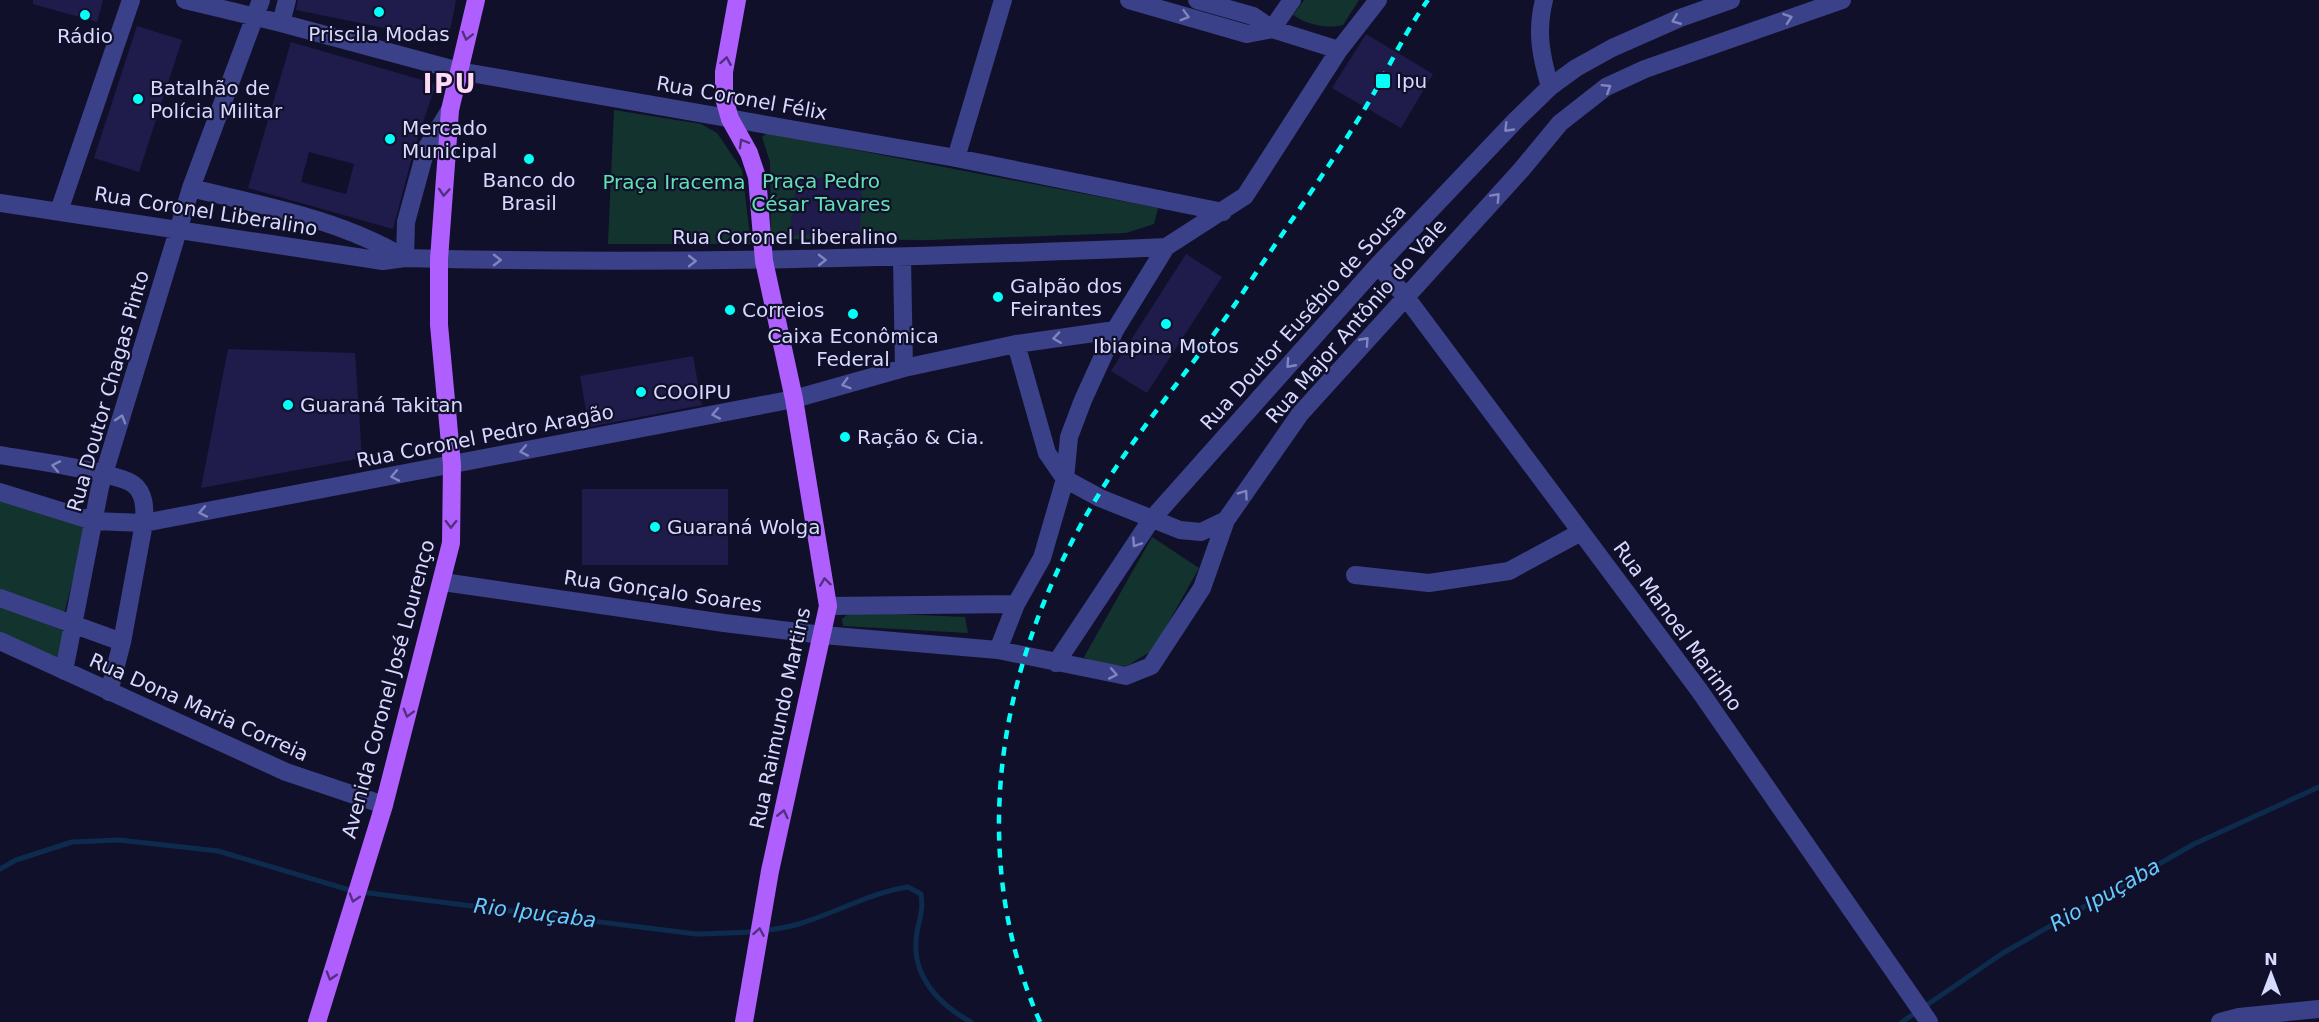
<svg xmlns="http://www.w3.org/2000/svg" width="2319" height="1022" font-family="'DejaVu Sans',sans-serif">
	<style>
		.green { fill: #13342e }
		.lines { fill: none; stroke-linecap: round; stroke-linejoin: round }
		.stream { stroke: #0c2b4d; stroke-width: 5 }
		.building { fill: #1f1c4b; fill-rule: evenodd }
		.minor { stroke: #3a4189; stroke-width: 18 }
		.major { stroke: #b05fff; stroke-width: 18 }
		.rail { stroke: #04fff9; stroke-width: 4.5; stroke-dasharray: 9 8; stroke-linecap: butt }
		.oneway { stroke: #8185be }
		.oneway2 { stroke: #51307f }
		.poi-dot { fill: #04fff9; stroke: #11102a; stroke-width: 2 }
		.labels { text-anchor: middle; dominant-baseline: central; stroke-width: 4.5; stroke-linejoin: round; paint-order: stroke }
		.poi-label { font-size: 20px; fill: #d8d9ff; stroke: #11102a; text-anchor: start }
		.street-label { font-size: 20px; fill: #d8d9ff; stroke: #11102a }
		.park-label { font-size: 20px; fill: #61e2b2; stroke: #11102a }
		.water-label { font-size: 21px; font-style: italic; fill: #66cbff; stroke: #11102a }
		.district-label { font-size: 26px; font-weight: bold; letter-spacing: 1.5px; fill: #ffdaf6; stroke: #11102a }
	</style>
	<rect width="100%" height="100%" fill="#11102a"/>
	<path class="green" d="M1304 0H1359L1343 25C1326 29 1308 25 1293 15Z
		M614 110 701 124 717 133 742 170 751 244H608Z
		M767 133 1158 208 1154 224 1126 233 930 240 771 239 770 162 762 137Z
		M0 497 87 524 64 614 0 592Z
		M1152 537 1199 568 1153 650 1127 666 1095 664 1084 657Z
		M0 606 66 632 57 659 0 633Z
		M851 612 965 617 968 633 843 626 842 619Z"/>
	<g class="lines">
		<path class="stream" d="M0 869 16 860 72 842 119 840 218 851 353 891 696 934C730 933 770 933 802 923 837 912 873 892 908 887L921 894C924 916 917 922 916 941 913 978 941 1006 971 1022
			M1034 1022H1041
			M1902 1022 2003 953 2194 844 2319 787"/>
	</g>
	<path class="building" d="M33 0H103L97 22 33 4Z
		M298 0H456L448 41 296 10Z
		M137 26 182 40 139 172 94 158Z
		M1366 34 1433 74 1401 128 1332 88Z
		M291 42 436 84 415 146 393 229 248 188ZM309 152 354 164 346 194 301 182Z
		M798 174 862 185 860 234 789 235Z
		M1186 254 1222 277 1147 393 1111 371Z
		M228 349 355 353 362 458 201 488Z
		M693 356 702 405 589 427 580 376Z
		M582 489H728V565H582Z"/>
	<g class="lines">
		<path class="minor" d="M185 0 281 23 459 71 956 158 1223 212
			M1129 0 1247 34 1272 29
			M1197 0 1253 16 1272 29 1339 50
			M1544 0C1536 32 1541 56 1550 87
			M281 23 287 0
			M1272 29 1292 0
			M956 158 1003 0
			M191 188C265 206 339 219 405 258
			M0 203 383 261 405 258C659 265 912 258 1166 247
			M59 211 131 0
			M405 258 406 222 426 149 450 110
			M902 259 904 368
			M1378 265 1405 296 1699 690 1929 1022
			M1016 344 1047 453 1065 479 1100 498 1180 530 1201 532 1226 520
			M0 455C28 460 113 471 133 484 145 493 145 509 144 523L122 642 109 692
			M0 492 93 521 144 523 794 399 904 368 1016 344 1115 330
			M1355 575 1429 583 1509 571 1581 532
			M443 582 724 623 823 635 998 650 1126 676 1151 666 1202 588 1226 520 1300 414 1522 169 1560 123 1606 87 1645 69 1842 0
			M0 598 122 642
			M828 606 1016 604
			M0 641 286 772 384 805
			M998 650 1016 604 1042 558 1065 479 1069 437 1083 400 1115 330 1166 247 1245 196 1339 50 1378 0
			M1056 663 1151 520 1378 265 1516 120 1550 87 1576 68 1612 48 1680 18 1731 0
			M64 671 100 487 191 188 261 0
			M2220 1022 2239 1017 2319 1009"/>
		<path class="major" d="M737 0 724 72V98L730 119 749 153 757 177 764 261 794 399 828 606 770 871 744 1022
			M317 1022 384 805 451 543 452 465 439 325V259L450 110 476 0"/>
		<path class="rail" d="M1040 1022C963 847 1001 652 1099 494 1141 425 1195 364 1240 297 1282 233 1328 170 1367 105 1388 70 1404 33 1428 0"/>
	</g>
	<defs><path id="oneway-chevron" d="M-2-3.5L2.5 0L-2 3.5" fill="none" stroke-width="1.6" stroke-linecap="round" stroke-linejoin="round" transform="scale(1.5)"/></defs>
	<g class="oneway">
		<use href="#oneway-chevron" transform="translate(1185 16) rotate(16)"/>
		<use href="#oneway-chevron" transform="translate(1788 18) rotate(-19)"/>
		<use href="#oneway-chevron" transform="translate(1676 20) rotate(158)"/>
		<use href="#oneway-chevron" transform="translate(1607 88) rotate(-32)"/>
		<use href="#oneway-chevron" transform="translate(1508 128) rotate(134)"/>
		<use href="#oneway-chevron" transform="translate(1496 197) rotate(-47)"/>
		<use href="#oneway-chevron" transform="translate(497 260)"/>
		<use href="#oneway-chevron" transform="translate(822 260) rotate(-1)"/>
		<use href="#oneway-chevron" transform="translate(692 261)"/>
		<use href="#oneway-chevron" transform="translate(1057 338) rotate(172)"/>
		<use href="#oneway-chevron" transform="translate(1365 341) rotate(-48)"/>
		<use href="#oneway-chevron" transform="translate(1290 364) rotate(132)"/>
		<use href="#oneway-chevron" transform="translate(846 384) rotate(164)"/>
		<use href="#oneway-chevron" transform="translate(716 414) rotate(169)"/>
		<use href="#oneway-chevron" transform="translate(121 419) rotate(-73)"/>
		<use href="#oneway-chevron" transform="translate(524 451) rotate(169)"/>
		<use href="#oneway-chevron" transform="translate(56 466) rotate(-169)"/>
		<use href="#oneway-chevron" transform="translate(395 476) rotate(169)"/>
		<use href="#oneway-chevron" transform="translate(1244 494) rotate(-55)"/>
		<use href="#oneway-chevron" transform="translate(203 512) rotate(169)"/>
		<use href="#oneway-chevron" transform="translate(1136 543) rotate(124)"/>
		<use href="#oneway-chevron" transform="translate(1113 674) rotate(11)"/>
	</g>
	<g class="oneway2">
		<use href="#oneway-chevron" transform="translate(467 36) rotate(104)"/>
		<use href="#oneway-chevron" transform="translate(726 61) rotate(-80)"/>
		<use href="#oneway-chevron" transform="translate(743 143) rotate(-120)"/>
		<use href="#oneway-chevron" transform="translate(444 192) rotate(94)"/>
		<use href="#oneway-chevron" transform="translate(451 524) rotate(91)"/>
		<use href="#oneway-chevron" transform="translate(825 582) rotate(-97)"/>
		<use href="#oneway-chevron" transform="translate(408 713) rotate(105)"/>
		<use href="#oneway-chevron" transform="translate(783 814) rotate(-77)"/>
		<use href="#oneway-chevron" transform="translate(354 898) rotate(107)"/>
		<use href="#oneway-chevron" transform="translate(759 932) rotate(-80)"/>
		<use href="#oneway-chevron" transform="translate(331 976) rotate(107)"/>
	</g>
	<g class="poi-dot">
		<circle cx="379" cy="12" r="6"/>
		<circle cx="85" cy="15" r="6"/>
		<rect x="1375" y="73" width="16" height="16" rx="3"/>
		<circle cx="138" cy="99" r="6"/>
		<circle cx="390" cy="139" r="6"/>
		<circle cx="529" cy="159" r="6"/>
		<circle cx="998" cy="297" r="6"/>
		<circle cx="730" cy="310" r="6"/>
		<circle cx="853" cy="314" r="6"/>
		<circle cx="1166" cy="324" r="6"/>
		<circle cx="641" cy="392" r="6"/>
		<circle cx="288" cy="405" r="6"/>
		<circle cx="845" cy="437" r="6"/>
		<circle cx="655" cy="527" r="6"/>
	</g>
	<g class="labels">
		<g class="poi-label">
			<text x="379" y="34" text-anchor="middle">Priscila Modas</text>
			<text x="85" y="36" text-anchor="middle">Rádio</text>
			<text x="1396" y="81">Ipu</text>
			<text x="150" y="88">Batalhão de<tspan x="150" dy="23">Polícia Militar</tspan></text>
			<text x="402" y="128">Mercado<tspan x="402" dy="23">Municipal</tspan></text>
			<text x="529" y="180" text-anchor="middle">Banco do<tspan x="529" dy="23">Brasil</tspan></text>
			<text x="1010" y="286">Galpão dos<tspan x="1010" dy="23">Feirantes</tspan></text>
			<text x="742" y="310">Correios</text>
			<text x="853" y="336" text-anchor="middle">Caixa Econômica<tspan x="853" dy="23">Federal</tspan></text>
			<text x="1166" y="346" text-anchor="middle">Ibiapina Motos</text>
			<text x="653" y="392">COOIPU</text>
			<text x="300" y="405">Guaraná Takitan</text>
			<text x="857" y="437">Ração &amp; Cia.</text>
			<text x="667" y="527">Guaraná Wolga</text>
		</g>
		<g class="street-label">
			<text transform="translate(742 98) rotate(10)">Rua Coronel Félix</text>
			<text transform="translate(206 211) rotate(9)">Rua Coronel Liberalino</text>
			<text x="785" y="237">Rua Coronel Liberalino</text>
			<text transform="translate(1303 317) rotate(-48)">Rua Doutor Eusébio de Sousa</text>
			<text transform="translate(1356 321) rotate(-49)">Rua Major Antônio do Vale</text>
			<text transform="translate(108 391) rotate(-74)">Rua Doutor Chagas Pinto</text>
			<text transform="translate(485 436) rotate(-11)">Rua Coronel Pedro Aragão</text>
			<text transform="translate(663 591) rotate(8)">Rua Gonçalo Soares</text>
			<text transform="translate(1678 626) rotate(54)">Rua Manoel Marinho</text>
			<text transform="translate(388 689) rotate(-75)">Avenida Coronel José Lourenço</text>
			<text transform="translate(199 707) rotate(24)">Rua Dona Maria Correia</text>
			<text transform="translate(780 718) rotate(-78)">Rua Raimundo Martins</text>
		</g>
		<g class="park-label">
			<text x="821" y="181">Praça Pedro<tspan x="821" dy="23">César Tavares</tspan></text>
			<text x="674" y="182">Praça Iracema</text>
		</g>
		<g class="water-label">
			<text transform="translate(2105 895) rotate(-30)">Rio Ipuçaba</text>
			<text transform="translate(535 913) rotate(7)">Rio Ipuçaba</text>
		</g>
		<g class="district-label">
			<text x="450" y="84">IPU</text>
		</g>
	</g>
	<g transform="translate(2271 974)" stroke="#11102a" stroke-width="4.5" paint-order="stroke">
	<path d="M0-4.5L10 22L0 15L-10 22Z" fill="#d8d9ff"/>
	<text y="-9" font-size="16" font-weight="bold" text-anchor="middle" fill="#d8d9ff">N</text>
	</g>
</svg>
